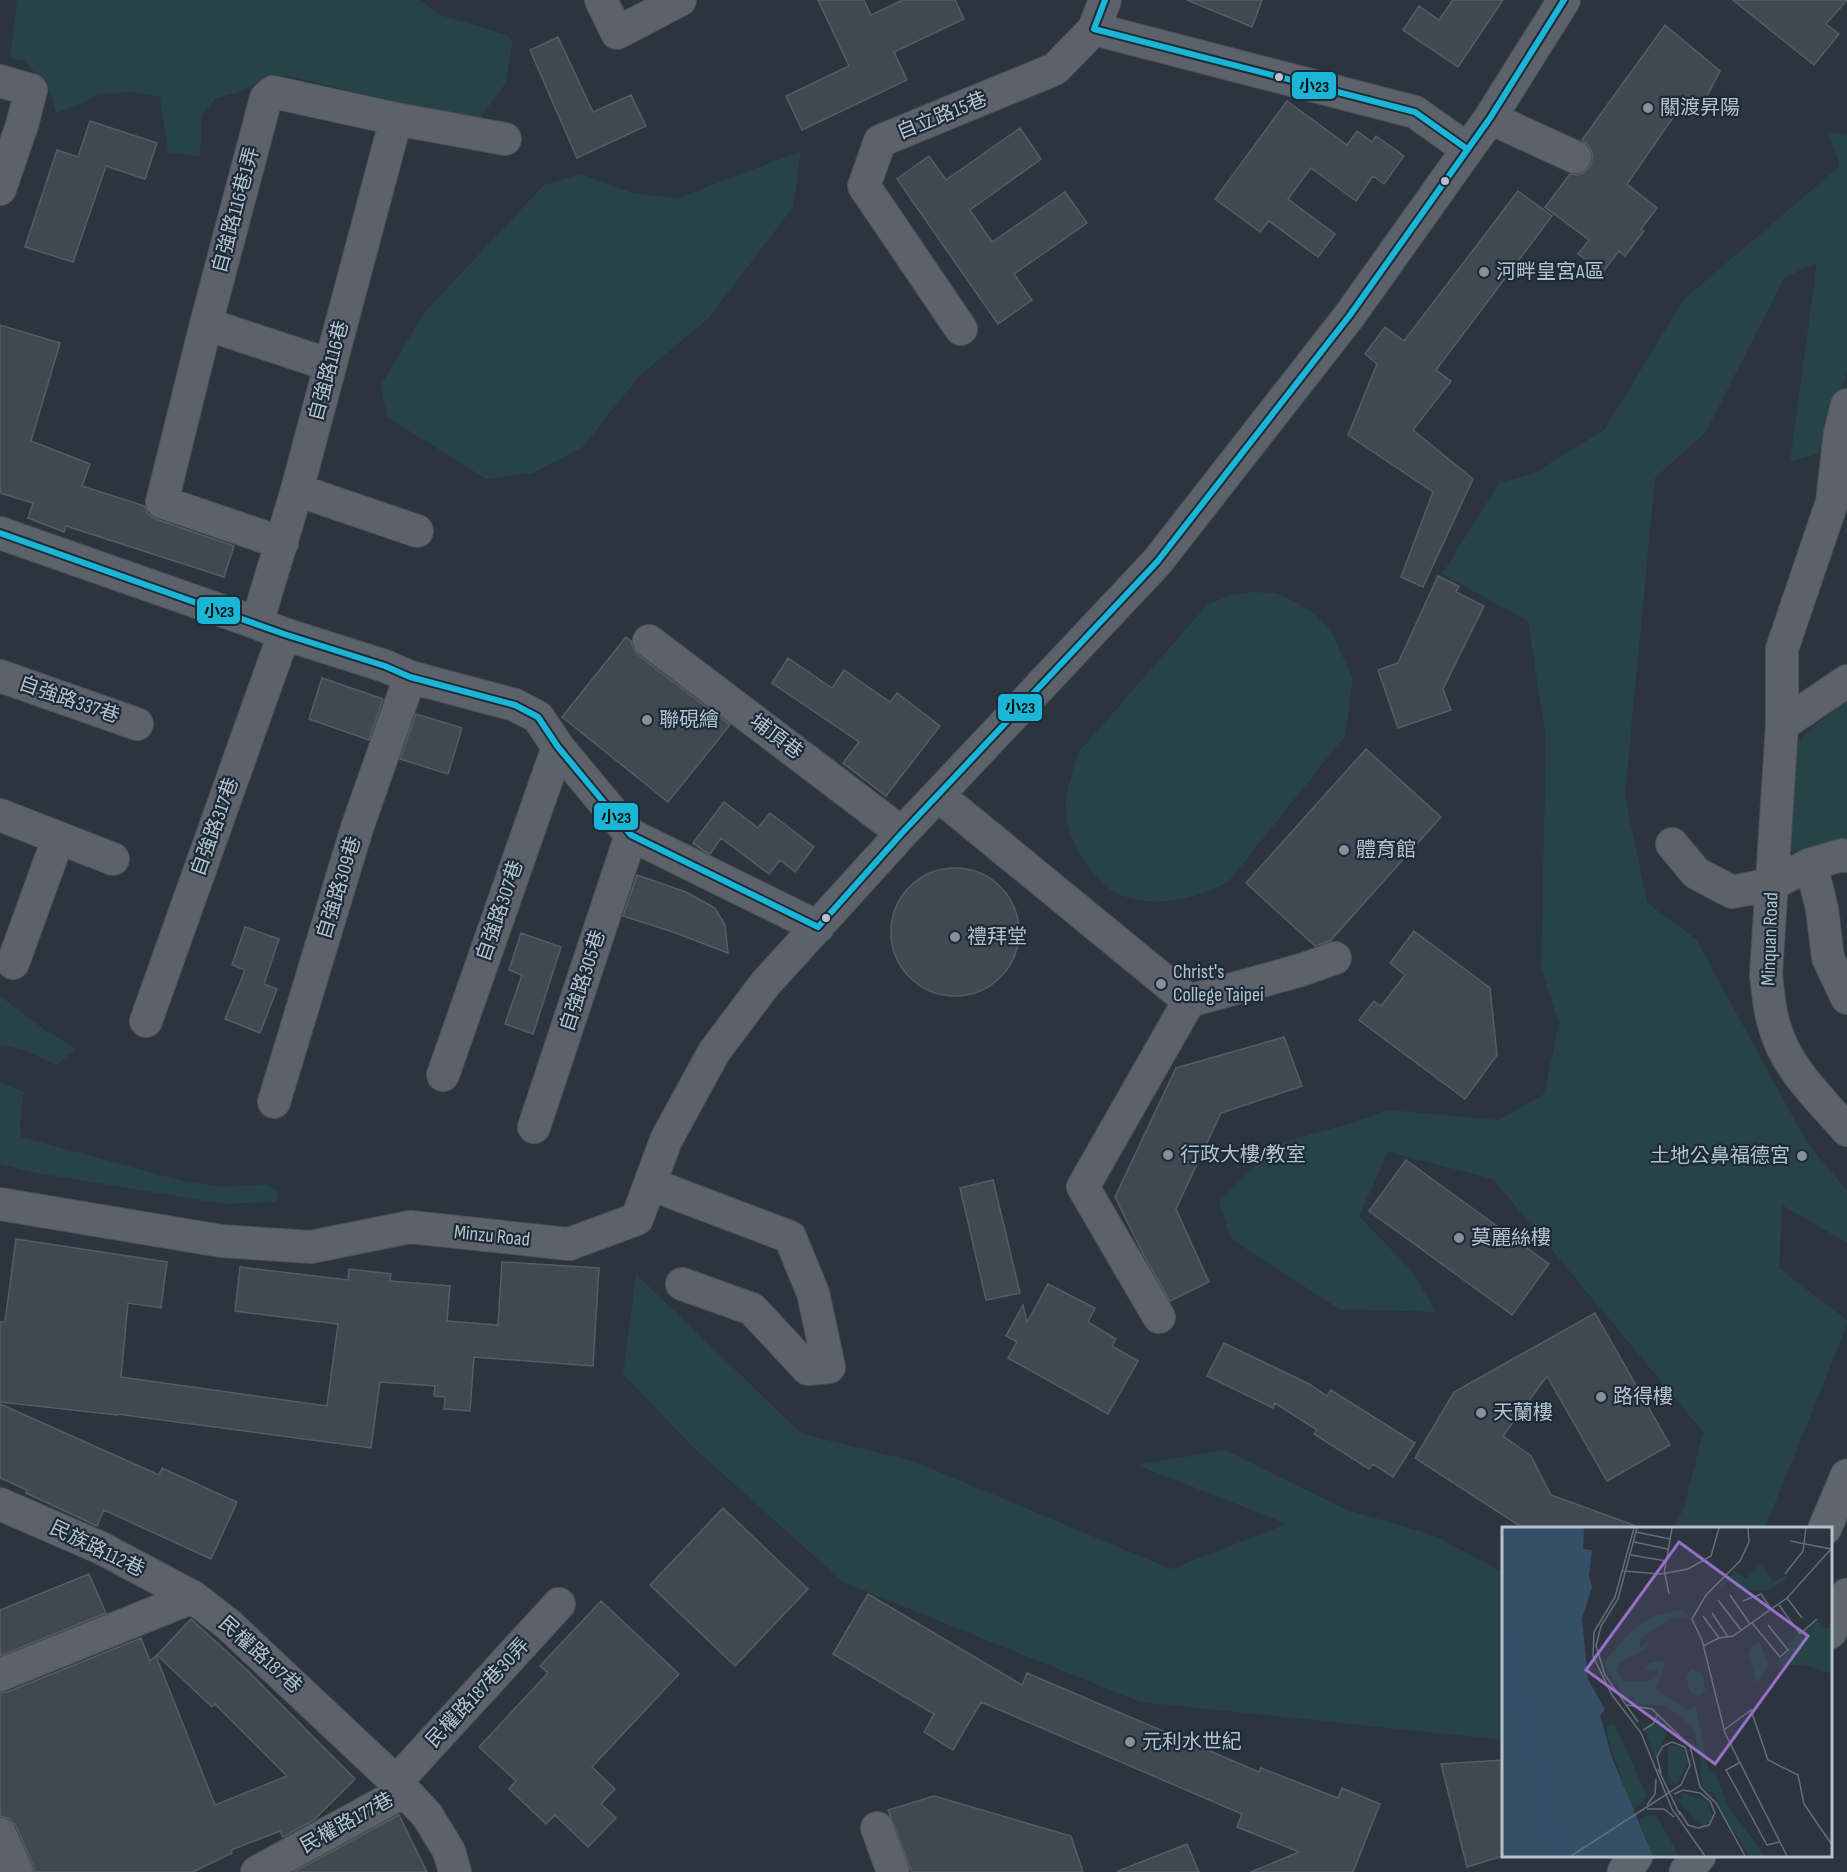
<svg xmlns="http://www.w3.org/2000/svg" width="1847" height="1872" font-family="'Sofia Sans Condensed','Noto Sans TC',sans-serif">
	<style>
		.green { fill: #274345 }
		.building { fill: #414950; stroke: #545c64; stroke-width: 1.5 }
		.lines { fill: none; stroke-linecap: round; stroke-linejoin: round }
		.minor-casing { stroke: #4a5157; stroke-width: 34 }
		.major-casing { stroke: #4a5159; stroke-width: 35 }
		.minor { stroke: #5d626a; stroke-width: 32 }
		.major { stroke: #5f656c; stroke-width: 33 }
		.bus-1-casing { stroke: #1d2b39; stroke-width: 10 }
		.bus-1 { stroke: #1ab6d8; stroke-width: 6 }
		.bus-dot { fill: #b6c1ce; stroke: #1d2b39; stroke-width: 2 }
		.poi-dot { fill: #86909b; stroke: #1d2b39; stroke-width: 2 }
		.labels { text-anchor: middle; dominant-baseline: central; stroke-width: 4.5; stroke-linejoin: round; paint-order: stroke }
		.poi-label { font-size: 20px; fill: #b6c1ce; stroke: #1d2b39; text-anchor: start }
		.street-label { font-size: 20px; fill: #b6c1ce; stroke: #1d2b39 }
		.inset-river { fill: none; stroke: #354f69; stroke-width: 3 }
		.inset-road { fill: none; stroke: #636d77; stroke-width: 1.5 }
		.view { fill: #966fc6; fill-opacity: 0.15; stroke: #966fc6; stroke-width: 3 }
		.inset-edge { fill: none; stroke: #b6c1ce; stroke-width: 3 }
		.line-badge { stroke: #1d2b39; stroke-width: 2 }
		.pale-badge-label { font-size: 16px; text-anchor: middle; font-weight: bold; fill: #111 }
	</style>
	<rect width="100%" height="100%" fill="#2c353d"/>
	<path class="green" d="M17 0H420L440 15 507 35 513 43 505 84 477 122 289 76H269L237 93 216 98 202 115 200 156 168 153 160 97 132 92 98 94 83 103 56 113 51 94 35 73 23 60 10 58Z
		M1828 132 1847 134V373L1820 453 1790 462 1817 262 1784 278 1706 432 1655 478 1625 795 1647 903 1696 939 1806 1141 1847 1191V1243L1782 1205 1779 1268 1847 1320V1325L1765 1528H1674L1684 1507 1703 1432 1493 1179 1388 1152 1359 1216 1412 1271 1436 1312 1339 1309 1231 1239 1219 1202 1277 1144 1352 1123 1388 1110 1499 1120 1544 1094 1559 1023 1541 969 1546 739 1528 621 1442 574 1499 483 1534 473 1604 430 1684 299 1840 166Z
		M801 151 793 207 709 318 639 376 583 447 533 473 486 479 387 417 381 385 424 313 544 185 580 174 635 194 678 198Z
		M1252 592 1275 593 1296 602 1314 614 1330 629 1353 679 1345 736 1229 881C1196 900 1150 910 1114 892 1104 886 1095 875 1088 866 1077 851 1067 831 1066 811 1065 792 1073 771 1078 753L1207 605 1231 595Z
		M1847 702V844L1792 852 1784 847C1785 823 1783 761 1797 743 1809 728 1831 713 1847 702Z
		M0 996 45 1030 76 1049 56 1065 25 1050 0 1045Z
		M0 1083 24 1092 20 1122 21 1137 183 1181 225 1187 266 1184 278 1191 276 1202 224 1204 37 1173 0 1164Z
		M636 1274 802 1434 913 1461 1171 1569 1287 1524 1137 1465 1225 1450 1347 1510 1433 1535 1503 1572V1740L1140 1702 843 1582 695 1449 623 1374Z"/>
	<path class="building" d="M818 0H864L871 15 903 0H955L964 19 894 52 907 80 802 130 786 96 849 66Z
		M1187 0H1262L1252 27Z
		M1453 0H1503L1458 67 1403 30 1419 6 1439 20Z
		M1733 0H1847L1826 24 1839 34 1814 65Z
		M1665 25 1720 71 1704 102 1676 113 1627 184 1657 208 1641 229 1644 231 1625 256 1619 251 1603 272 1578 254 1589 240 1545 207 1570 174 1577 175 1585 172 1591 165 1593 155 1589 146 1582 140Z
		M558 37 593 112 631 95 646 126 577 158 530 50Z
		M1287 101 1347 145 1357 131 1372 142 1376 136 1404 156 1384 184 1373 176 1356 201 1311 168 1288 199 1335 234 1318 257 1269 221 1260 232 1215 199Z
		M90 121 157 143 145 179 106 166 73 262 25 247 57 150 78 157Z
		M1020 128 1041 159 970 210 992 242 1065 192 1087 223 1014 274 1032 300 998 324 897 179 929 156 946 180Z
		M1518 191 1552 216 1436 370 1451 381 1413 430 1473 479 1423 587 1401 577 1433 492 1348 435 1377 364 1365 354 1385 327 1404 341Z
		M0 325 60 343 31 441 90 464 82 486 145 506 148 514 156 519 234 546 224 577 66 526 64 532 28 518 33 503 0 493Z
		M1438 576 1459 586 1456 592 1484 606 1443 689 1451 710 1398 728 1378 670 1398 663Z
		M626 637 631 641 633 648 638 655 730 725 668 802 562 717Z
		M788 658 832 688 844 670 890 702 897 693 940 726 886 796 843 763 859 742 772 683Z
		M322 678 383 699 369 740 309 719Z
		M416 714 462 728 448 774 400 759Z
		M1366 749 1441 817 1330 941 1315 946 1246 883Z
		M724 802 758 828 770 813 814 847 795 872 780 860 769 874 721 838 710 854 704 851 693 843Z
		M891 932a64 64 0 1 1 128 0a64 64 0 1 1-128 0Z
		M637 875 686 892 715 908 725 925 728 953 673 932 623 916Z
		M245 927 279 939 264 984 277 989 260 1033 225 1019 245 970 232 965Z
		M1414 931 1490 988 1497 1055 1465 1099 1359 1020 1374 1001 1381 1006 1405 975 1390 963Z
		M521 933 561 947 533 1034 505 1024 522 975 509 970Z
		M1284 1037 1302 1086 1221 1113 1176 1209 1209 1282 1170 1301 1143 1254 1115 1197 1176 1068Z
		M1406 1160 1549 1264 1512 1315 1369 1211Z
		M993 1180 1020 1293 986 1300 960 1188Z
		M16 1239 167 1262 161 1308 128 1303 121 1377 327 1406 338 1324 235 1311 240 1267 348 1280 349 1269 391 1274 390 1281 450 1286 447 1321 498 1325 502 1262 599 1268 593 1366 474 1357 470 1411 444 1409 445 1397 434 1396 435 1386 380 1382 371 1448 117 1414V1415L0 1402V1322H5Z
		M1048 1284 1095 1308 1088 1322 1116 1339 1112 1346 1138 1361 1108 1414 1008 1358 1017 1342 1006 1336 1023 1305 1027 1322Z
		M1595 1313 1670 1445 1607 1481 1547 1376 1503 1436 1531 1456 1551 1495 1636 1526V1528H1523L1415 1458 1454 1392Z
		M1224 1343 1309 1384 1327 1396 1331 1390 1415 1443 1393 1477 1373 1464 1369 1469 1314 1434 1317 1430 1275 1403 1273 1408 1207 1376Z
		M0 1404 159 1475 162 1468 237 1502 211 1559 104 1510 97 1526 26 1493 27 1490 0 1478Z
		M723 1508 808 1589 735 1666 650 1585Z
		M89 1574 106 1613 0 1656V1610Z
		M868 1594 1022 1685 1027 1673 1259 1772 1261 1768 1338 1798 1342 1788 1380 1804 1353 1872H1251L1299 1852 1237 1827 1242 1814 981 1702 953 1750 924 1732 934 1714 833 1654Z
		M601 1601 679 1674 592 1767 615 1789 601 1804 616 1818 588 1847 555 1815 546 1824 509 1789 516 1781 479 1747 548 1673 540 1666Z
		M191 1619 247 1670 355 1779 314 1820 283 1837 280 1831 231 1850 232 1853 193 1872H35L33 1865 16 1826 10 1819 0 1816V1693L7 1692 141 1638 150 1661 156 1656 215 1805 287 1776 215 1704 212 1707 157 1655Z
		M1503 1760V1856L1467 1867 1441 1764Z
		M934 1796 1071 1836 1083 1872H912L888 1810Z
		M399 1815 427 1872H294L395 1817Z
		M1187 1844 1199 1872H1119L1118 1871Z"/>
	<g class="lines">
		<g class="minor-casing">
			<path id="minor" d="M601 0 617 33 680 0
				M1105 0 1094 29 1415 112 1467 149
				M0 81 31 90 22 125 0 189
				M1490 118 1575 157
				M206 324 330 365
				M961 329 864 186 880 141 1055 69 1094 29
				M1847 405 1840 433 1832 502 1782 649V725L1766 974C1768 992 1769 1011 1775 1028 1787 1069 1820 1099 1847 1130
				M297 490 417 531
				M0 533 257 623 284 634 385 666 410 677 515 705 538 717 558 747 631 835 818 927
				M282 543 162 502 206 324 266 98 273 92 396 119 505 139
				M257 623 297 490 396 119
				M649 641 902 833
				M0 676 137 724
				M1782 725 1847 681
				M939 796 1189 1001 1083 1187 1159 1317
				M0 815 113 859
				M1672 844 1696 873 1732 892 1772 884 1811 864 1842 855 1847 856
				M1811 864 1822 909 1828 958 1847 998
				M13 963 58 839
				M1189 1001 1301 970 1335 958
				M146 1021 284 634
				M443 1075 558 747
				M274 1102 357 828 410 677
				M534 1127 631 835
				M650 1184 790 1237 813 1293 829 1367 808 1369 752 1309 682 1284
				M0 1204 221 1241 311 1247 410 1227 569 1244 637 1219 666 1140 714 1052 765 984 902 833 1157 562 1350 315 1490 118 1564 0
				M0 1504 101 1548 193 1597 229 1625 396 1782 427 1815 449 1851 455 1872
				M0 1675 193 1597
				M396 1782 559 1604
				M877 1828 893 1872
				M0 1834 17 1872
				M257 1872 405 1791"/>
		</g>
		<g class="major-casing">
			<path id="major" d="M1825 1528 1847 1476
				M1830 1632 1847 1595
				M1624 1872 1636 1856
				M1686 1872 1699 1856"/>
		</g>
		<use href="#minor" class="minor"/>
		<use href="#major" class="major"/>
		<g class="bus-1-casing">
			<path id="bus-1" d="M1105 0 1094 29 1415 112 1467 149
				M0 533 284 634 385 666 410 677 515 705 538 717 558 747 631 835 818 927
				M818 927 902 833 1157 562 1350 315 1490 118 1564 0"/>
		</g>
		<use href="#bus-1" class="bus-1"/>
	</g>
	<g class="bus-dot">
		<circle cx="1279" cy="77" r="5"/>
		<circle cx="1445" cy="181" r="5"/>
		<circle cx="826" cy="918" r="5"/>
	</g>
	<g class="poi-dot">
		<circle cx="1648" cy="108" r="6"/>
		<circle cx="1484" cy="272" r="6"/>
		<circle cx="647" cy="720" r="6"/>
		<circle cx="1344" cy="850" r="6"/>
		<circle cx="955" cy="937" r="6"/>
		<circle cx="1161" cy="984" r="6"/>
		<circle cx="1168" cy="1155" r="6"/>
		<circle cx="1802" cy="1156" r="6"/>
		<circle cx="1459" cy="1238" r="6"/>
		<circle cx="1601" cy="1397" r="6"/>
		<circle cx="1481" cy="1413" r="6"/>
		<circle cx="1130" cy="1742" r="6"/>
	</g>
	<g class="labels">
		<g class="poi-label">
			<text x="1660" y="108">關渡昇陽</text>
			<text x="1496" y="272">河畔皇宮A區</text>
			<text x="659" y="720">聯硯繪</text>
			<text x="1356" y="850">體育館</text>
			<text x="967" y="937">禮拜堂</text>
			<text x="1173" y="972">Christ's<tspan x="1173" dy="23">College Taipei</tspan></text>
			<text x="1180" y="1155">行政大樓/教室</text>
			<text x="1790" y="1156" text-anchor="end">土地公鼻福德宮</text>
			<text x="1471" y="1238">莫麗絲樓</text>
			<text x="1613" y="1397">路得樓</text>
			<text x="1493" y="1413">天蘭樓</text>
			<text x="1142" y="1742">元利水世紀</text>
		</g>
		<g class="street-label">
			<text transform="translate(942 116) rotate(-22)">自立路15巷</text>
			<text transform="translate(236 210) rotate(-75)">自強路116巷1弄</text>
			<text transform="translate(329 371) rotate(-75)">自強路116巷</text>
			<text transform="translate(69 700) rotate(19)">自強路337巷</text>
			<text transform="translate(776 737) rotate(37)">埔頂巷</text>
			<text transform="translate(215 827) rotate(-70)">自強路317巷</text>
			<text transform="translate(339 888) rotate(-73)">自強路309巷</text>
			<text transform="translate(500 911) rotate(-71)">自強路307巷</text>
			<text transform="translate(1770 939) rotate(-88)">Minquan Road</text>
			<text transform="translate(583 981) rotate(-72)">自強路305巷</text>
			<text transform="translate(492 1236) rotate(6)">Minzu Road</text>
			<text transform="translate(97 1549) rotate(26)">民族路112巷</text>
			<text transform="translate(260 1655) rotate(42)">民權路187巷</text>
			<text transform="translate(478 1693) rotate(-47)">民權路187巷30弄</text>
			<text transform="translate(347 1823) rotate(-29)">民權路177巷</text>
		</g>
	</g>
	<g transform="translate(1502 1527)">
		<rect width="330" height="330" fill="#2c353d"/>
		<path d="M260 36 271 55 282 49 286 51 266 63H244L239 59 230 62 235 55 226 54 209 68 233 44 244 52ZM180 83 186 89 167 93 139 111 137 121 148 114 144 121 117 136 114 143 122 155 150 153 157 147 154 142H143L148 136 162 133 163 140 153 161 186 183 194 180 207 244 213 245 225 278 263 329H248L219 287 214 268 199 260V232L183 212 197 221 190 199 161 178 128 177 133 171 122 170 103 139 102 135 131 102 154 88ZM316 93 324 102 330 99V147L303 138H287L277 142 274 136 287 124 285 115H291L295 107 306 110 302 105ZM258 115 266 137 255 157 246 127 249 119ZM189 141 200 146 204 162 198 169 188 165 184 150ZM157 190 165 196V204L154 233 143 205ZM112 196 145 269 131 284 106 212 104 200ZM166 218 181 221 187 234 174 259 172 254 168 259 166 251ZM183 266 206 275 210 288 207 295 201 299 177 276 175 272H181L178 267ZM145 288H154L177 329H151L137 293Z" fill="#274345"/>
		<path d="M0 1H82L81 22 90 23 87 50 90 60 80 92 86 152 103 183 98 188 110 231 151 329H0Z" fill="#354f69"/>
		<path class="inset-river" d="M0 106 58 329"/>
		<path class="inset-road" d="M132 1 113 70 92 105 91 129 110 168 139 206 170 282 203 329M135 1 116 72 99 99 94 119 103 148 136 195M246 1 247 15 238 34 204 68 190 92 200 113 223 206 285 329M134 5 168 12M132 15 166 22M129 28 164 34M121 44 159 47 186 42 209 29 217 1M162 47 170 1M163 47 167 67M283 47 301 24 304 1M228 68 248 97M285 71 300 91M216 73 239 103M241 74 259 67 269 82M277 78 298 107 315 92M210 86 226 110M201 89 217 111M250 96 278 130 286 123 266 98M201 119 217 111 231 109 285 71 329 22 288 14M125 178 150 182 188 219 198 260 214 276 243 329M141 203 151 197 156 187M222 203 249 183 266 233 296 248 302 277 330 318M237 236 224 243 265 318 278 315M156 242 178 288M172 267 181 263 198 266 208 274 213 286 207 298 196 301 186 298 177 284M145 278 153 267 154 252M145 282H162L172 290M69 329 179 258 188 238 183 220 170 215 161 219 155 230 159 246"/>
		<path class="view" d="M177 15 306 109 213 237 84 143Z"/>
		<rect width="330" height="330" class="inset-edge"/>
	</g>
	<g class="line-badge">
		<rect x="1291" y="71" width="46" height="29" rx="6" fill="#1ab6d8"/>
		<rect x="196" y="596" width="45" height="29" rx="6" fill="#1ab6d8"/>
		<rect x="997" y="693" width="46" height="29" rx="6" fill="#1ab6d8"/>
		<rect x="593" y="802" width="46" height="29" rx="6" fill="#1ab6d8"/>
	</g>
	<g class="pale-badge-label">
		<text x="1314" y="92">小23</text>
		<text x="219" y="617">小23</text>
		<text x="1020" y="713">小23</text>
		<text x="616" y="823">小23</text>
	</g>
</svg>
